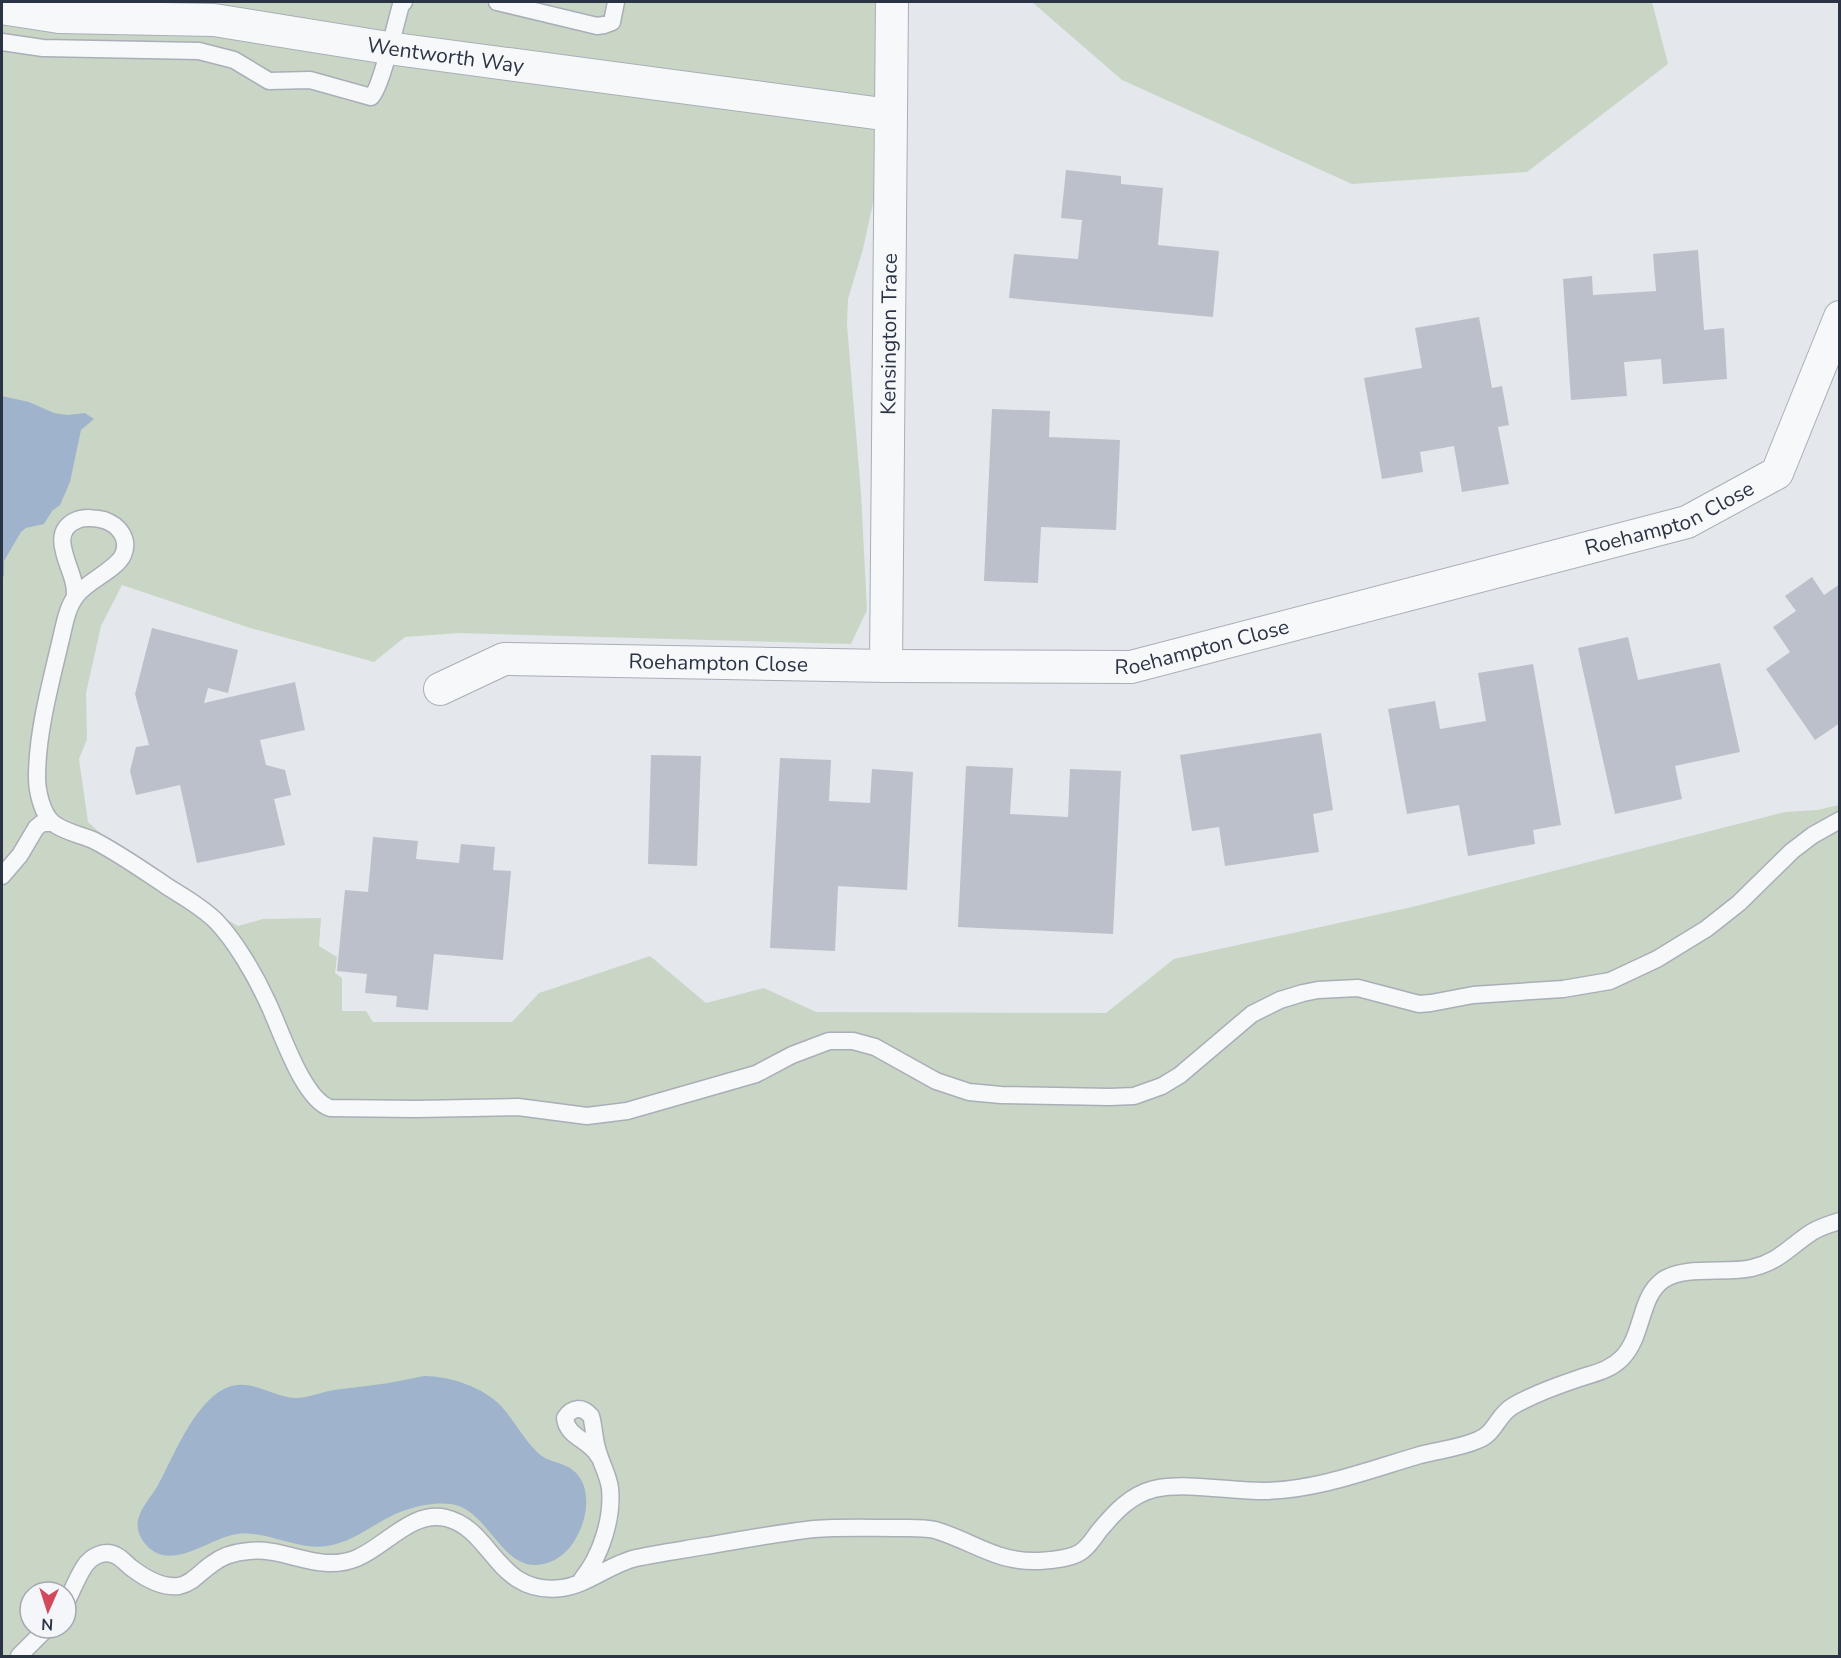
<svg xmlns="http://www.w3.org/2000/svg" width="1841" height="1658" font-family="'Nunito Sans',sans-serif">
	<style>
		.green { fill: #c9d6c5; fill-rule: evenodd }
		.water { fill: #9fb4cc }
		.building { fill: #bbc0ca }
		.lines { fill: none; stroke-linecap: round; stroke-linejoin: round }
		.lane-casing { stroke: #a9aeb7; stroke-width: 19 }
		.street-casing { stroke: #a9aeb7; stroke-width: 34 }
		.lane { stroke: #f7f8fa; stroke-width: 16 }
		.street { stroke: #f7f8fa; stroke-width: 32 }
		.labels { text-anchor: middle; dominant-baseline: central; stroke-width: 5; stroke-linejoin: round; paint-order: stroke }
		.street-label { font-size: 21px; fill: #2b3445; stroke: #f4f6f9 }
	</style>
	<rect width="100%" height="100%" fill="#e4e7ec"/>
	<path class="green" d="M2 2H879L877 185 863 249 848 299 847 325 861 493 867 610 851 644 459 633 405 637 374 662 247 627 122 585 101 626 86 693 87 739 79 759 88 822 107 839 212 911 238 926 263 919 321 918 319 946 337 957 335 973 342 978V1011H366L373 1022H512L539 993 650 956 706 1003 764 988 816 1012 1106 1013 1174 959 1412 907 1785 812 1817 810 1839 805V1656H2ZM30 1592H66V1628H30Z
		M1032 2H1652L1668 64 1527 172 1352 184 1122 80Z"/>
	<path class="water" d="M2 396 29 402 54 413 67 415 85 413 94 419 81 430 70 482 60 505 52 511 44 524 26 528 21 532 4 561V576L2 578Z
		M424 1376C450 1376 483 1387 501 1406 514 1420 523 1438 536 1451 544 1460 555 1461 566 1466 590 1477 590 1508 580 1530 574 1544 564 1557 550 1562 506 1579 493 1519 459 1506 445 1501 424 1504 409 1509 380 1517 357 1542 327 1546 297 1551 267 1530 237 1534 208 1538 168 1576 143 1541 128 1519 148 1503 158 1485 175 1455 202 1379 246 1385 263 1387 278 1397 295 1398 309 1398 321 1392 334 1390 347 1388 361 1387 374 1385 391 1383 407 1379 424 1376Z"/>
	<path class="building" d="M1066 170 1121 176V184L1163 188 1158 245 1219 251 1213 317 1009 298 1014 254 1078 259 1082 220 1061 218Z
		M1698 250 1704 330 1724 328 1727 379 1663 384 1661 359 1624 362 1627 396 1571 400 1563 279 1592 276 1593 295 1656 291 1653 254Z
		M1479 317 1492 388 1502 386 1509 425 1498 427 1509 484 1462 492 1454 446 1420 452 1423 472 1382 479 1364 378 1422 368 1415 328Z
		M992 409 1050 411 1049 437 1120 440 1116 530 1041 527 1038 583 984 581Z
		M1812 577 1824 595 1840 584V723L1815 740 1766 669 1790 652 1773 627 1796 611 1785 596Z
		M152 628 238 650 228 693 208 688 204 703 295 682 305 730 260 740 266 765 285 770 291 795 274 799 285 845 197 863 180 785 136 795 130 771 136 747 149 745 135 694Z
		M1628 637 1638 680 1720 663 1740 752 1675 766 1682 799 1615 814 1578 648Z
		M1533 664 1561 825 1533 830 1535 844 1468 856 1459 805 1407 814 1388 709 1435 701 1440 729 1486 721 1478 673Z
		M1321 733 1333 810 1313 814 1319 852 1225 866 1219 827 1192 831 1180 755Z
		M651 755 701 756 697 866 648 864Z
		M780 758 831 760 829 801 870 803 872 769 913 772 907 890 838 886 835 951 770 948Z
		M966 766 1013 768 1010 814 1068 817 1070 769 1121 771 1113 934 958 927Z
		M373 837 418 841 416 859 459 863 461 844 495 847 493 870 511 871 503 960 434 954 428 1010 396 1007 397 996 365 993 367 974 337 971 345 890 368 892Z"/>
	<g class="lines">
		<g class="lane-casing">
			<path id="lane" d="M497 2 597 26 604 25 612 22 616 2
				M2 42 43 48 199 51 234 60 269 81 310 80 371 97C381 89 396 21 401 5L404 2
				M75 597C75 593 75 588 74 584 70 563 48 532 77 520 84 517 97 518 104 520 119 525 130 539 123 555 116 570 87 581 76 596 66 609 64 628 60 643 50 686 37 733 37 777 37 791 42 814 53 823 64 832 82 835 95 841 120 854 144 871 168 887 184 897 202 907 216 921 236 942 255 975 267 1001 280 1027 302 1099 330 1108L416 1109 518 1107 587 1116 627 1111 756 1074 792 1055 829 1041H853L875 1047 936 1081 969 1092 1001 1095 1110 1097 1134 1096 1162 1086 1180 1075 1252 1014 1280 1000 1303 993 1318 990 1358 988 1419 1004 1431 1003 1473 995 1563 989 1610 981 1657 959 1706 929 1739 903 1792 851 1813 835 1840 820
				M2 876 20 855 36 828 42 823H53
				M582 1579C601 1556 613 1518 610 1488 608 1474 600 1461 597 1448 594 1438 594 1426 591 1416 582 1406 572 1407 565 1418 567 1438 590 1439 599 1457
				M66 1603C72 1591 77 1578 84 1567 91 1556 105 1549 117 1556 123 1559 127 1565 133 1569 145 1578 162 1588 179 1586 193 1583 200 1572 212 1564 222 1556 236 1552 249 1551 287 1547 319 1574 357 1558 386 1546 412 1510 446 1518 493 1529 496 1596 562 1588 587 1585 610 1564 636 1558 659 1553 682 1550 705 1546 741 1540 778 1533 814 1529 841 1527 868 1528 895 1528 908 1528 922 1527 935 1530 973 1541 996 1563 1040 1561 1052 1560 1068 1559 1079 1553 1088 1548 1093 1539 1099 1531 1114 1513 1130 1495 1154 1489 1187 1482 1229 1491 1264 1491 1318 1490 1369 1470 1420 1455 1439 1450 1460 1448 1478 1440 1496 1433 1497 1415 1513 1406 1532 1395 1556 1386 1577 1379 1594 1373 1609 1371 1622 1358 1644 1335 1639 1297 1663 1280 1685 1265 1726 1274 1752 1268 1780 1261 1789 1247 1812 1232 1820 1227 1830 1224 1840 1221
				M19 1656 47 1628"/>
		</g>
		<g class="street-casing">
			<g id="street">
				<path id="s1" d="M2 8 59 17 214 20 388 48 890 115"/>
				<path id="s2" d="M886 666 892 2"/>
				<path id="s3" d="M440 689 504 659 886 666 1131 667 1687 522 1777 473 1840 317"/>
			</g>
		</g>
		<use href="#lane" class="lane"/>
		<use href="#street" class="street"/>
	</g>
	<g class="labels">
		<g class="street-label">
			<text stroke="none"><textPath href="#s1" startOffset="447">Wentworth Way</textPath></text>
			<text stroke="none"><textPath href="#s2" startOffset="332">Kensington Trace</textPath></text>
			<text stroke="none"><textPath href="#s3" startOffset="1257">Roehampton Close</textPath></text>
			<text stroke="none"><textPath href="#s3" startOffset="771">Roehampton Close</textPath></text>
			<text stroke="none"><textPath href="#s3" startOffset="285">Roehampton Close</textPath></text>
		</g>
	</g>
	<rect width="1841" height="1658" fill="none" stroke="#2b3445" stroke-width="6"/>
	<g transform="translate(48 1610) rotate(183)"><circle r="28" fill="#f4f6f9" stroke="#a4a8b1" stroke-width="1.5"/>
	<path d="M0-4.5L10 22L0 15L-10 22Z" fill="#d1495b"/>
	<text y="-9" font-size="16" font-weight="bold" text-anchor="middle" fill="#2b3445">N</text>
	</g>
</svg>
